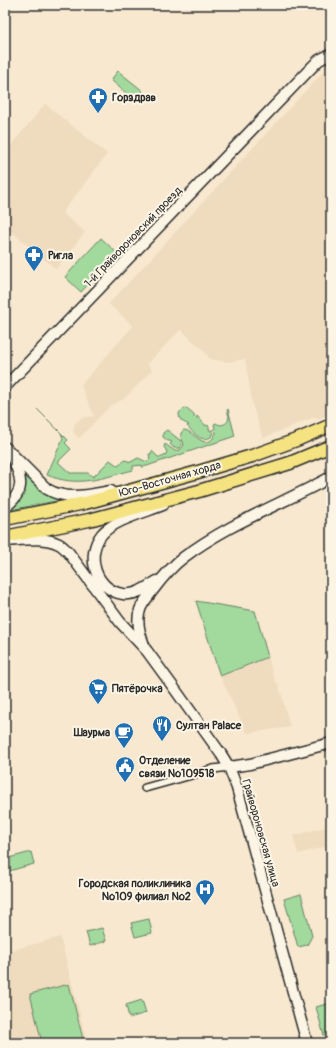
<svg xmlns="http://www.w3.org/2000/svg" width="336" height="1048" font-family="Pangolin,sans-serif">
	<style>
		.built { fill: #efdbbd }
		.green { fill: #a2d99d; stroke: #668264 }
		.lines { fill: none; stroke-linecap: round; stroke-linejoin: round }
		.street-casing { stroke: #2b2b2b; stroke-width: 10 }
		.secondary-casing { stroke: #2b2b2b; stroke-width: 13 }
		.primary-casing { stroke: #2b2b2b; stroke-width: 15 }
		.street { stroke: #fcf5e5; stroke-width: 7 }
		.secondary { stroke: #fcf5e5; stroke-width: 10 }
		.primary { stroke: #f5e382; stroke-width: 12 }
		.labels { text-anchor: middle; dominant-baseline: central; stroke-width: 4; stroke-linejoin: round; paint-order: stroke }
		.poi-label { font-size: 11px; font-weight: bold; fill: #2b2b2b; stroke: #fcf5e5; text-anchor: start }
		.street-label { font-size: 11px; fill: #2b2b2b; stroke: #fcf5e5 }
	</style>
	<rect width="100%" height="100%" fill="#f7e8cf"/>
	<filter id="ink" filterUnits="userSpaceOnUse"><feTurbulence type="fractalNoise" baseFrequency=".025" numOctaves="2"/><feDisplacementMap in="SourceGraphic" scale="8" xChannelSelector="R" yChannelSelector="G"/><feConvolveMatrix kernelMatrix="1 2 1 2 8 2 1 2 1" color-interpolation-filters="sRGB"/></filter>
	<g filter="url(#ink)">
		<path class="built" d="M324 71 331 72V412L319 419 314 417 263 438 253 407 245 359 228 362 210 359 200 346 199 347 181 329 147 364 152 370 124 399 111 405 79 438 73 432 75 423 82 418 94 416 81 385 133 326 109 304Z
			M45 104 107 154 62 213 85 232 56 269 5 226V153Z
			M268 657 274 679 279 686 290 727 247 733 220 676Z
			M326 827 331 845 298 854 293 836Z
			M60 937 87 1043H5V952Z"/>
		<path class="green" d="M118 71 143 91 135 101 111 80Z
			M101 238 117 253 81 292 65 277Z
			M185 408 188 409 194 414V417L196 419 197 416 205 425 209 426V428L210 431 214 429 211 437C201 443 194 433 187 426L189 425C184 422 179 422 179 413L182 410Z
			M37 409 68 440 65 443 71 449 58 462 70 473H88L93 477 110 460 118 466 125 460 131 462 138 458 147 462 150 459 149 454H151L152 451 158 457H163L167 453 166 450 164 447 165 444 175 451 180 450 184 445C183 439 177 435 184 430 194 430 206 455 216 433L214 424 216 423C220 426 225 425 228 421L229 416 227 411 228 409 235 436 147 466 142 467V465L133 466V470C102 478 78 488 47 475L63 438 61 433Z
			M167 430 181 441 182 444 180 448H174L170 444 172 442 170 441H168L163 437V433Z
			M22 467 61 500 10 510C20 498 27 482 22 467Z
			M196 601 255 611 268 657 220 676Z
			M31 852 34 864 9 871 5 859Z
			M301 894 312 936 307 945 298 947 284 899Z
			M149 919 152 933 135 937 131 923Z
			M102 928 106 941 90 946 86 932Z
			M69 984 84 1043H42L30 994Z
			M142 1000 146 1013 129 1018 126 1005Z
			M330 1003 331 1034 324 1036 316 1007Z"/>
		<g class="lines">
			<g class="street-casing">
				<path id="street" d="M145 788 213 769 229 767"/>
			</g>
			<g class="secondary-casing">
				<path id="secondary" d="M5 387 311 68 319 60 331 54
					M5 447 47 489C67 501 88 495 111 491
					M5 507C25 492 23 479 12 458
					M5 541C22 540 44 536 59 544 63 546 66 550 69 553L120 622 147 651 174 688 221 754 229 767 237 788 307 1043
					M157 581C147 587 136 596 123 594 95 590 85 555 102 534 114 520 146 512 163 505
					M144 645C140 635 136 621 140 610 142 603 149 596 153 590 162 578 172 566 184 557 229 523 282 504 331 477
					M229 767 250 764 331 743"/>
			</g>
			<g class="primary-casing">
				<path id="primary" d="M5 519 85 503 198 472 252 456 299 439 331 425
					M5 537 89 520 199 491 290 463 331 446"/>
			</g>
			<use href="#street" class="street"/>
			<use href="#secondary" class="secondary"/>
			<use href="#primary" class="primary"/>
		</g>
	</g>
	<defs>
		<g id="pharmacy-pin" transform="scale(1)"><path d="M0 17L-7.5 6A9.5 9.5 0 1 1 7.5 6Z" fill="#1f6fb2" stroke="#fcf5e5"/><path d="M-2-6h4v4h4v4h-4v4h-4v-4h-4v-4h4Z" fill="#fff"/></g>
		<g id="supermarket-pin" transform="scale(1)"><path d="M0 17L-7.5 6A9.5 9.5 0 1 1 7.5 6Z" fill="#1f6fb2" stroke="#fcf5e5"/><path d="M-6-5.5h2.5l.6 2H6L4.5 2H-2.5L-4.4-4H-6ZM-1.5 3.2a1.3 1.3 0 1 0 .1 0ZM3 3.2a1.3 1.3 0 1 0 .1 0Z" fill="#fff"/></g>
		<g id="restaurant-pin" transform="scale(1)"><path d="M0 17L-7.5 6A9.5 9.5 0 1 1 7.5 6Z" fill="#1f6fb2" stroke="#fcf5e5"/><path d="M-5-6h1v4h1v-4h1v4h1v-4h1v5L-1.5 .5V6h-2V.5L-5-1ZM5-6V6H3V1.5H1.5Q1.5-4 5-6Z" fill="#fff"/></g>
		<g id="cafe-pin" transform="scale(1)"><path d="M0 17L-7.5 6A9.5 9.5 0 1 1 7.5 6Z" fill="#1f6fb2" stroke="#fcf5e5"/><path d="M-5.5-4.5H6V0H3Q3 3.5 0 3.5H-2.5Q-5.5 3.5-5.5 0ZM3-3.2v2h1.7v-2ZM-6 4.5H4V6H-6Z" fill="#fff"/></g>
		<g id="civic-pin" transform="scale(1)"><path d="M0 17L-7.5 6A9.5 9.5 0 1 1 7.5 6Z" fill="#1f6fb2" stroke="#fcf5e5"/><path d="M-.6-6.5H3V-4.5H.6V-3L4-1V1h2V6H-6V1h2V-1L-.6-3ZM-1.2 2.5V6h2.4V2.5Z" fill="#fff"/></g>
		<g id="hospital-pin" transform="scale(1)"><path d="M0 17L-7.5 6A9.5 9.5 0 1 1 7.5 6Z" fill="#1f6fb2" stroke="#fcf5e5"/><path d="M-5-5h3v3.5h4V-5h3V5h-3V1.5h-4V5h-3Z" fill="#fff"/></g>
	</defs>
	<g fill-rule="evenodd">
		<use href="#pharmacy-pin" x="98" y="97"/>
		<use href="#pharmacy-pin" x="34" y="255"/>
		<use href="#supermarket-pin" x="98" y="688"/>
		<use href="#restaurant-pin" x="162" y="725"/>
		<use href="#cafe-pin" x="124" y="732"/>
		<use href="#civic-pin" x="125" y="766"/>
		<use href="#hospital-pin" x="205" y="889"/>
	</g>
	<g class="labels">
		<g class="poi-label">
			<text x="112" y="97">Горздрав</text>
			<text x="48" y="255">Ригла</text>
			<text x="112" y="688">Пятёрочка</text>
			<text x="176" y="725">Султан Palace</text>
			<text x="110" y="732" text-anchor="end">Шаурма</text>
			<text x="139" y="760">Отделение<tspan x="139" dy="13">связи №109518</tspan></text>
			<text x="191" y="883" text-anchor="end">Городская поликлиника<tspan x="191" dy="13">№109 филиал №2</tspan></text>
		</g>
		<g class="street-label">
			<text transform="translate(133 237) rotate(-46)">1-й Грайвороновский проезд</text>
			<text transform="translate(170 479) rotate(-16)">Юго-Восточная хорда</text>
			<text transform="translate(261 833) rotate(74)">Грайвороновская улица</text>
		</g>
	</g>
	<rect width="336" height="1048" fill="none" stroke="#fcf5e5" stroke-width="20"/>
	<rect x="10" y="10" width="316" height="1028" fill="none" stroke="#2b2b2b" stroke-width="1.5" filter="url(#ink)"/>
</svg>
